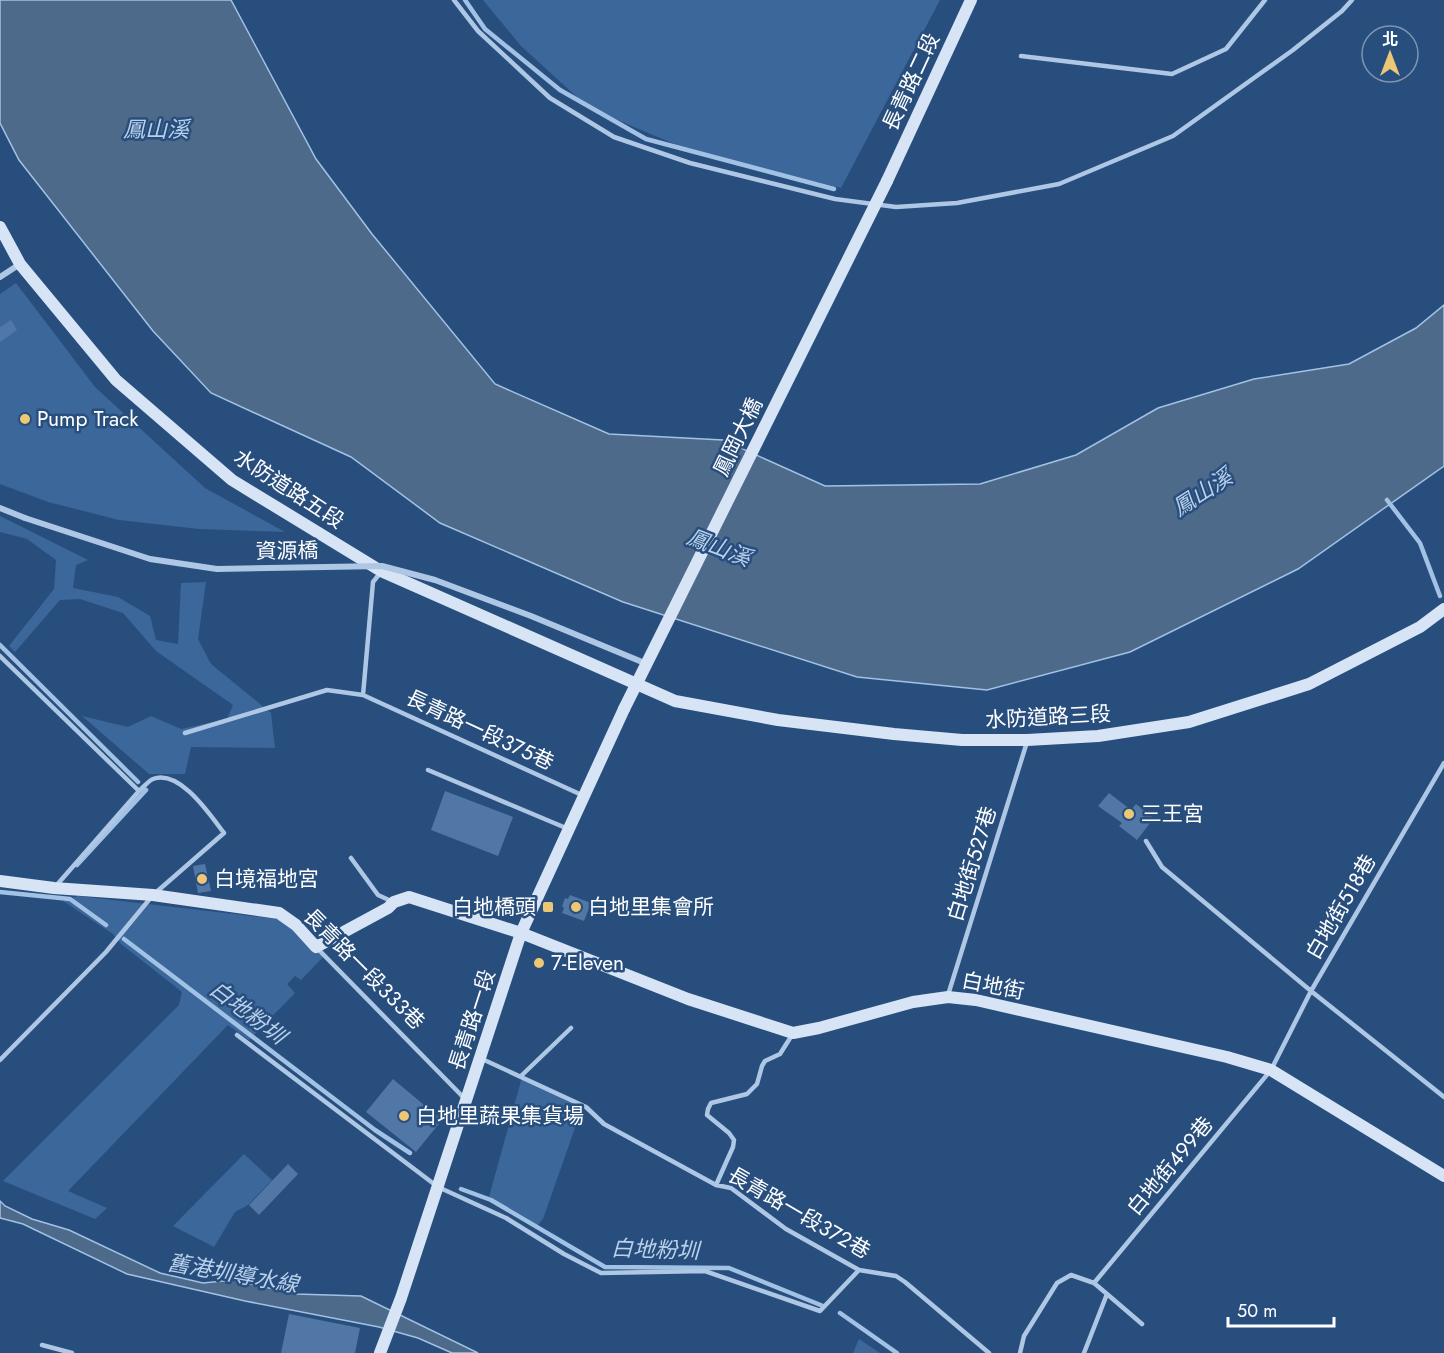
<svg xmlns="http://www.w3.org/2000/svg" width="1444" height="1353" font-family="Jost,'Noto Sans TC',sans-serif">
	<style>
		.green { fill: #3c679a }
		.water { fill: #4e6a8b; stroke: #a2c2e5; stroke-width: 1.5 }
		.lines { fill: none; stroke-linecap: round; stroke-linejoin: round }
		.stream { stroke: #a2c2e5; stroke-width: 4.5 }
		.building { fill: #5077a6 }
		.lane { stroke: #adc7e4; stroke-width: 4.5 }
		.street { stroke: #adc7e4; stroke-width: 6 }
		.secondary { stroke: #d6e4f5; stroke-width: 12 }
		.street-bridge { stroke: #adc7e4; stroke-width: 6 }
		.secondary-bridge { stroke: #d6e4f5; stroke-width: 12 }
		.poi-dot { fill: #ecc874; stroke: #284e7d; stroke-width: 2 }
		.labels { text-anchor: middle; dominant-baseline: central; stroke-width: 5; stroke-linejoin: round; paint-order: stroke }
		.street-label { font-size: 21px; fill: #fff; stroke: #284e7d }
		.poi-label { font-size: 21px; fill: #fff; stroke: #284e7d; text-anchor: start }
		.water-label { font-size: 22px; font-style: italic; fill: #b9d1ec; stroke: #284e7d }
	</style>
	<rect width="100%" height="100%" fill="#284e7d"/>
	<path class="green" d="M483 0H940L841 188 691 151 589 108 521 46Z
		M16 283 95 387 205 488 285 532 199 529 119 520 48 502 0 484V294Z
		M0 516 88 560 76 565 73 588 118 597 150 616 156 640 178 644 181 583 206 582 198 639 211 664 271 713 275 748 191 747 185 774H149L82 716 128 727 151 716 181 729 227 719 233 705 156 651 123 613 80 599 60 600 15 652 9 646 54 589 56 560 27 539 0 532Z
		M78 896 287 920 325 955 301 980 295 976 287 984 295 993 249 1040 228 1025 68 1191 107 1208 95 1219 3 1181 179 1005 182 992 121 944 113 934 63 901Z
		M522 1077 583 1105 543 1219 537 1226 489 1197Z
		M244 1154 272 1180 248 1205 235 1212 214 1247 173 1226Z
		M859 1339 880 1353H853Z"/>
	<path class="water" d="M0 0H231L316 159 372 234 495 384 609 434 723 440 825 486 980 484 1076 455 1158 408 1254 379 1349 364 1416 328 1444 305V466L1298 569 1130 652 987 690 857 677 623 602 440 523 351 457 211 393 153 331 19 160 0 123Z
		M0 1201 5 1206 32 1219 69 1230 160 1273 203 1283 233 1280 296 1294 361 1296 478 1353H452L418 1338 379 1327 245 1301 127 1274 23 1224 0 1218Z"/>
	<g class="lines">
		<path class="stream" d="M465 0 485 29 560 90 646 139 834 189
			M1387 500 1420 543 1440 596
			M0 645 138 782
			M77 865 146 790
			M0 892 70 899 106 925
			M124 939 375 1130 410 1153
			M461 1189 491 1200 605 1267 729 1268 823 1306
			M840 1313 897 1353"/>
	</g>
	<path class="building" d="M11 320 17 330 0 342V327Z
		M445 791 513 817 498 856 431 830Z
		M1109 793 1131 810 1136 804 1154 818 1137 840 1119 826 1122 823 1098 806Z
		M205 864 211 891 198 893 193 866Z
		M570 895 591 903 584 921 562 913 564 908 562 906 565 898 568 899Z
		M393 1079 442 1120 416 1152 366 1112Z
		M288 1164 298 1174 259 1215 249 1205Z
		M289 1314 360 1328 355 1353H281Z"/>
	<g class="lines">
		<path class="lane" d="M454 0 478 31 550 98 614 137 690 163 835 199 896 207 957 203 1059 184 1173 136 1293 50 1342 11 1352 0
			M1021 56 1172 74 1226 49 1265 0
			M381 572 373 582 363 695 584 796
			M0 656 139 791 55 887
			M185 733 327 690 363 695
			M428 770 566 828
			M1146 841 1162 867 1311 991 1444 1097
			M351 858 378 895 391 901
			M316 947 466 1100
			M948 995 1027 742
			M237 1035 438 1187 506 1218 564 1254 601 1273 705 1271 820 1311 859 1270
			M480 1058 586 1107 604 1124 716 1185 731 1188 786 1229 859 1270 896 1276 905 1282 989 1353
			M0 1060 106 952 153 895 224 833C210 815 180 769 153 779 148 781 143 788 139 791
			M521 1076 571 1028
			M716 1185 733 1147 734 1140 729 1133 707 1115 708 1109 711 1103 747 1094 757 1084 762 1066 765 1061 780 1054 792 1035
			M1107 1294 1142 1324
			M42 1345 72 1353
			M1020 1353 1024 1336 1057 1283 1071 1275 1094 1283 1271 1070 1311 991 1444 763
			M1084 1353 1107 1294 1094 1283"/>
		<path class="street" d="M0 277 20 264
			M0 508 25 518"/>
		<path class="secondary" d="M887 181 971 0
			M0 227 20 264 116 380 232 480 381 571 675 701 778 720 894 734 962 740H1027L1098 736 1189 722 1309 684 1420 627 1444 609
			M0 881 54 888 153 895 279 913 296 925 316 947 388 908 394 902 409 897 521 933 688 999 793 1033 819 1028 913 1002 948 997 976 1000 1227 1057 1271 1070 1444 1176
			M380 1353 401 1298 521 933 624 709"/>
		<path class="street-bridge" d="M25 518 150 559 217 569 382 566 435 580 531 616 647 664"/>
		<path class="secondary-bridge" d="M624 709 887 181"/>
	</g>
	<g class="poi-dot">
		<circle cx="25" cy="419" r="6"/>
		<circle cx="1129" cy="814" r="6"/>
		<circle cx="202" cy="879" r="6"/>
		<rect x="542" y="901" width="12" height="12" rx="3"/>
		<circle cx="576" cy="907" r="6"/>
		<circle cx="539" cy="963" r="6"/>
		<circle cx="404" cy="1116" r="6"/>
	</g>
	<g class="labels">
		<g class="street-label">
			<text transform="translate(911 82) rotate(-65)">長青路二段</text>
			<text transform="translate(738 437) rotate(-64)">鳳岡大橋</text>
			<text transform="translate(289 489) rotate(33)">水防道路五段</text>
			<text transform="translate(287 551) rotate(-1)">資源橋</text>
			<text transform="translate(1048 717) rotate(-3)">水防道路三段</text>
			<text transform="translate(480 730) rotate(25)">長青路一段375巷</text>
			<text transform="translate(972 864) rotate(-73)">白地街527巷</text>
			<text transform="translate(1341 907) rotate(-60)">白地街518巷</text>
			<text transform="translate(364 969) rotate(45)">長青路一段333巷</text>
			<text transform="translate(993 986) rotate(11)">白地街</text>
			<text transform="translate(472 1020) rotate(-72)">長青路一段</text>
			<text transform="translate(1170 1166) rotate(-50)">白地街499巷</text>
			<text transform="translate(799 1213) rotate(30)">長青路一段372巷</text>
		</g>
		<g class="poi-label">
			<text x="37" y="419">Pump Track</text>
			<text x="1141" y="814">三王宮</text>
			<text x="214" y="879">白境福地宮</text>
			<text x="536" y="907" text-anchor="end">白地橋頭</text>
			<text x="588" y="907">白地里集會所</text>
			<text x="551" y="963">7-Eleven</text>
			<text x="416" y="1116">白地里蔬果集貨場</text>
		</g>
		<g class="water-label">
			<text x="156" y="129">鳳山溪</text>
			<text transform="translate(1202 492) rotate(-33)">鳳山溪</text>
			<text transform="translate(719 547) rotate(21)">鳳山溪</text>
			<text transform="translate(248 1012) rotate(37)">白地粉圳</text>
			<text transform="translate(655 1249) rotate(2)">白地粉圳</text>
			<text transform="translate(233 1273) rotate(10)">舊港圳導水線</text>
		</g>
	</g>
	<g transform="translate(1390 54)"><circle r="28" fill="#284e7d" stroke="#7e95b1" stroke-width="1.5"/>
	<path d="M0-4.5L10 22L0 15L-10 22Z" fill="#ecc874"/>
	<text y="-9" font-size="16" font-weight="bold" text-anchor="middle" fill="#ffffff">北</text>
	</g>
	<path d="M1228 1317v9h106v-9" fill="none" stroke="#ffffff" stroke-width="3"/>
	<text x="1237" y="1317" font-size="18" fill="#ffffff" stroke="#284e7d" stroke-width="4.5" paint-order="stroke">50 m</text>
</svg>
